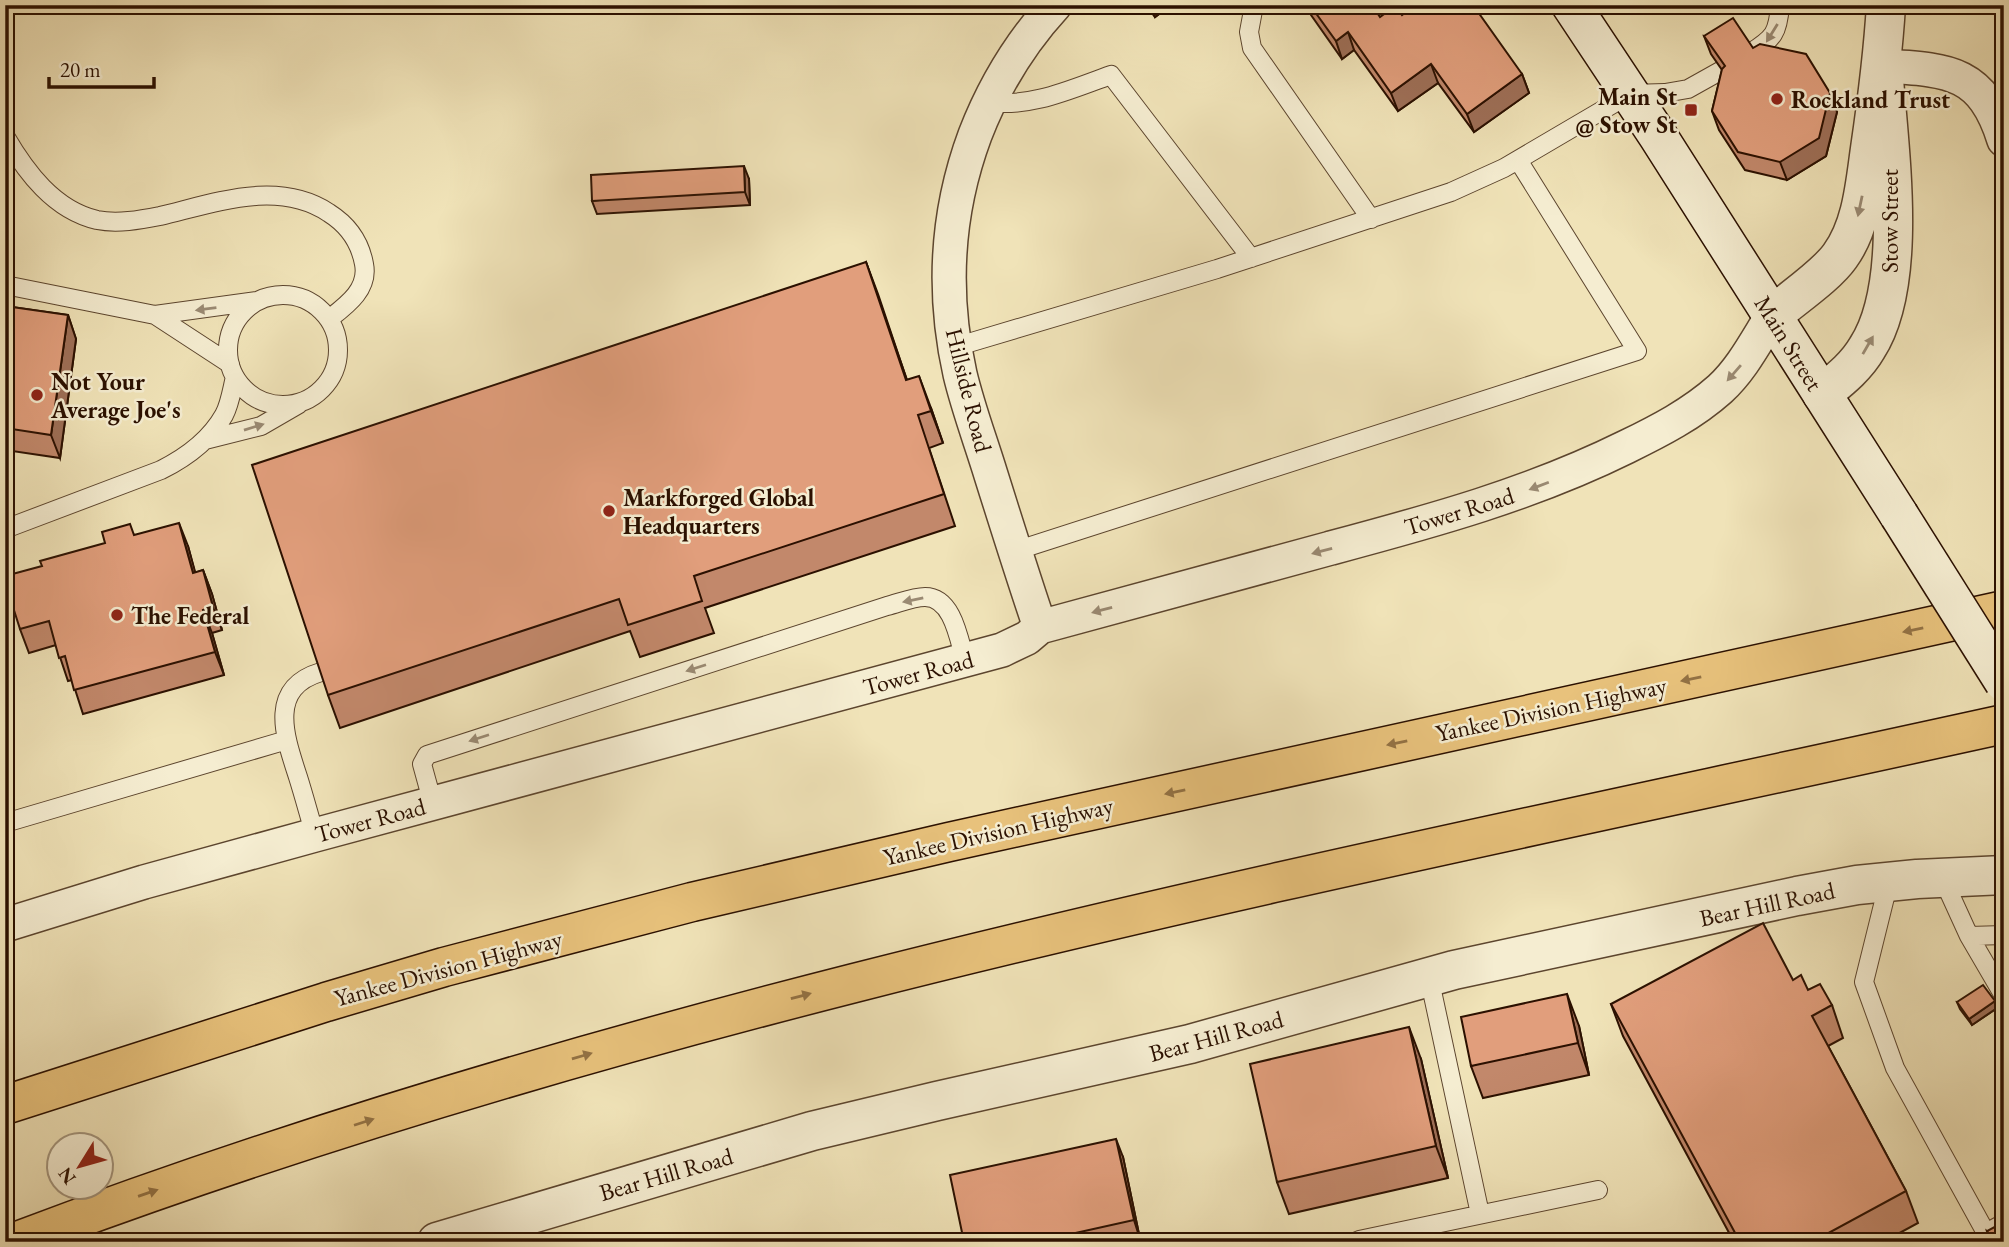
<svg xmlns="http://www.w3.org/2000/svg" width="2009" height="1247" font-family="'EB Garamond',serif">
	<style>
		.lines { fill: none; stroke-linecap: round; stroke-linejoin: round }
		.service-casing { stroke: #5c452e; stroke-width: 20 }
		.minor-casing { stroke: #5c452e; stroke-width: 36 }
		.tertiary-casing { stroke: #5c452e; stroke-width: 41 }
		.secondary-casing { stroke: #2b1000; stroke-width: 41 }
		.motorway-casing { stroke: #2b1000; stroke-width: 41 }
		.service { stroke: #f5edd1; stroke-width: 18 }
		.minor { stroke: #f5edd1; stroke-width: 33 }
		.tertiary { stroke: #f5edd1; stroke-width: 38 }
		.secondary { stroke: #f5edd1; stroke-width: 38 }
		.motorway { stroke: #e8c27c; stroke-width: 38 }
		.secondary-bridge-casing { stroke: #2b1000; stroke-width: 41; stroke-linecap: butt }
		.secondary-bridge { stroke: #f5edd1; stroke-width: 38 }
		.wall { fill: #c2886b; stroke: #2b1000; stroke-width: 2 }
		.shaded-wall { fill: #9e6f57; stroke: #2b1000; stroke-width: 2 }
		.building { fill: #e19e7c; stroke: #2b1000; stroke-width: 2 }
		.oneway { fill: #9a8a73 }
		.oneway2 { fill: #937244 }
		.poi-dot { fill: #8f2418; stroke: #f5edd1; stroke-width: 2.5 }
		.labels { text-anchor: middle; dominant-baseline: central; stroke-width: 5; stroke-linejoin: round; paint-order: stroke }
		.poi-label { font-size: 24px; font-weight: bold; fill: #2b1000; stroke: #f5edd1; text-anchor: start }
		.street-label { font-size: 24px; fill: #2b1000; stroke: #f5edd1 }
	</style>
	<rect width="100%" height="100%" fill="#f0e3b8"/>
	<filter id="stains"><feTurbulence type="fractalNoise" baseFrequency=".00286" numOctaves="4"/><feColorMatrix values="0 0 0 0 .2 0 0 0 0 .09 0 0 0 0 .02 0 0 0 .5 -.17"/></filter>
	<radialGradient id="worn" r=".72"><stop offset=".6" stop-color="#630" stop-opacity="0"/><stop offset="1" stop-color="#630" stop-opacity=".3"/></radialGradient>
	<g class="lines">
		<g class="service-casing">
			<path id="service" d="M1254 5 1249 32 1252 48 1371 219
				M1750 53C1774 38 1778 33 1780 5
				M989 102C1031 108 1071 89 1111 75L1251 258
				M5 136C26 172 54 210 97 220 117 224 140 220 160 216 215 203 278 179 329 213 348 225 360 242 364 264 369 289 347 305 329 319
				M5 285 155 315 257 301
				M228 350a55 55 0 1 1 110 0a55 55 0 1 1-110 0Z
				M155 315 230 364
				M955 347 1217 269 1451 192 1504 168 1630 94 1665 93 1688 89 1722 70
				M205 440 261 426 299 404
				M5 529 161 470C187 457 210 440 224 415 230 404 232 389 235 377
				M1015 551 1637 351 1518 160
				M433 804 422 764 427 755 887 606C899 603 913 597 925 597 953 597 959 640 965 660
				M5 823 287 740
				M315 835C309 815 304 796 298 777 285 737 267 688 321 672
				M1943 879 1969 936 2004 935
				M1889 881 1864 982 1895 1068 1986 1233 2004 1223
				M1969 936 2004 996
				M1429 977 1480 1214
				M1359 1240 1598 1190"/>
		</g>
		<g class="minor-casing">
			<path id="minor" d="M1883 66C1948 70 1982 70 2004 140
				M1040 627C1023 577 1007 526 991 475 981 442 968 408 960 374 942 293 946 213 975 135 994 86 1020 43 1055 5
				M5 925 144 882 315 835 1002 650 1027 638 1040 627C1137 600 1234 574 1331 548 1432 521 1531 494 1626 447 1659 431 1692 414 1720 389 1742 369 1756 341 1772 316"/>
		</g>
		<g class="tertiary-casing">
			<path id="tertiary" d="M1772 316C1791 299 1826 276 1840 256 1862 226 1865 184 1870 149 1877 101 1883 54 1886 5
				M1822 394C1839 380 1856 367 1867 348 1910 282 1888 143 1883 66
				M437 1242 812 1131 937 1101 1190 1044 1454 970 1797 896 1857 885 1917 879 2004 875"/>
		</g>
		<g class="secondary-casing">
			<path id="secondary" d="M1571 5 1658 136 1899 515"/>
		</g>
		<g class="motorway-casing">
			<path id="motorway" d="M5 1105 326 1002 444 967 692 902 949 842 2004 610
				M15 1242C657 999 1335 871 2004 724"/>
		</g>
		<use href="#service" class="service"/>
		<use href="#minor" class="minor"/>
		<use href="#tertiary" class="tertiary"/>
		<use href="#secondary" class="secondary"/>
		<use href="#motorway" class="motorway"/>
		<g class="secondary-bridge-casing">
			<path id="secondary-bridge" d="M1899 515 2004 682"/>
		</g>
		<use href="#secondary-bridge" class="secondary-bridge"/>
	</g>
	<path class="wall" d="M1146 5H1171L1155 17Z
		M1304 5H1372L1380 17 1402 15 1522 74 1529 93 1474 132 1438 83 1398 111 1354 50 1342 59Z
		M1704 36 1753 48 1837 112 1826 156 1787 180 1745 170 1719 130 1712 111 1722 70 1711 54Z
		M749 179 750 205 597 214 592 201Z
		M866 262 907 380 931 408 943 443 929 448 955 526 705 608 714 633 640 657 630 631 340 728 328 695Z
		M5 306 68 315 76 339 60 458 5 450Z
		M134 535 188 546 195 573 203 570 212 594 222 630 212 633 224 675 83 714 72 680 68 681 56 645 29 653 20 629Z
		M1793 980 1832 1005 1843 1038 1828 1046 1906 1191 1918 1223 1883 1242H1734L1623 1036 1611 1004Z
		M1957 1002 1997 1008 1972 1025 1960 1009Z
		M1579 1026 1589 1075 1483 1098 1471 1066Z
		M1421 1059 1448 1178 1289 1214 1277 1182Z
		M1123 1157 1140 1239 1127 1242H964Z
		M1987 1231 2004 1242H1991Z"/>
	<path class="shaded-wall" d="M1151 5H1171L1155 17Z
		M1348 32 1354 50 1342 59 1336 41Z
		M1431 64 1438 83 1398 111 1391 93Z
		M1522 74 1529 93 1474 132 1467 114Z
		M1830 93 1837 112 1826 156 1787 180 1780 162Z
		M744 166 749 179 750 205 745 192Z
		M866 262 878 294 918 413 906 380Z
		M68 315 76 339 60 458 51 435Z
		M919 376 931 408 943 443 931 411Z
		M179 523 188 546 202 597 193 573Z
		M203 570 212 594 222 630 213 607Z
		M203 610 212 633 224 675 215 652Z
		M1567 994 1579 1026 1589 1075 1578 1043Z
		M1995 1001 1997 1008 1972 1025 1969 1019Z
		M1409 1027 1421 1059 1448 1178 1436 1146Z
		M1116 1139 1123 1157 1140 1239 1134 1220Z"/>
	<path class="building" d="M1310 5H1372L1380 17 1395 6 1402 15 1415 5H1473L1522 74 1467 114 1431 64 1391 93 1348 32 1336 41Z
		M1733 18 1753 48 1760 44 1806 54 1830 93 1819 138 1780 162 1738 152 1712 111 1722 69 1725 66 1704 36Z
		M744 166 745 192 592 201 591 175Z
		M866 262 906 380 919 376 931 411 918 415 944 494 694 576 702 601 628 625 619 599 328 695 252 465Z
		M5 306 68 315 51 435 5 428Z
		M179 523 193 573 203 570 213 607 203 610 215 652 74 690 65 656 59 658 49 621 20 629 5 582V576L42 566 40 561 105 543 102 532 130 524 134 535Z
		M1763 923 1793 980 1801 975 1808 990 1820 984 1832 1005 1812 1016 1906 1191 1812 1242H1740L1611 1004Z
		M1983 985 1995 1001 1969 1019 1957 1002Z
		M1567 994 1578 1043 1471 1066 1461 1017Z
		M1409 1027 1436 1146 1277 1182 1250 1064Z
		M1116 1139 1134 1220 1035 1242H964L950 1175Z
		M2004 1222V1242H1995L1987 1231Z"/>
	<defs><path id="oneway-solid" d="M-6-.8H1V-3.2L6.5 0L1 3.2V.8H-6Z" transform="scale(1.75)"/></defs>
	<g class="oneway">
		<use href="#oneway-solid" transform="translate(1772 33) rotate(122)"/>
		<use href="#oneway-solid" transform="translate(1860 206) rotate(102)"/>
		<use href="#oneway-solid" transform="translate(206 309) rotate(173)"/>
		<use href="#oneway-solid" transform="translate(1868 345) rotate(-60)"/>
		<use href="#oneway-solid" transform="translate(1734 373) rotate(131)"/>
		<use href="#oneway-solid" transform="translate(254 427) rotate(-17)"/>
		<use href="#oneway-solid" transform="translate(1539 486) rotate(159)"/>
		<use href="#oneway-solid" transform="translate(1322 551) rotate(165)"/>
		<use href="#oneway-solid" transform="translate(913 600) rotate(168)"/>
		<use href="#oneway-solid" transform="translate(1102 610) rotate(165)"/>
		<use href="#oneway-solid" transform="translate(696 668) rotate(162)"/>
		<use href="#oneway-solid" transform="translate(479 738) rotate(162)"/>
	</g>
	<g class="oneway2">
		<use href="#oneway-solid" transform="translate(1913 630) rotate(168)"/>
		<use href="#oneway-solid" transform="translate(1691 679) rotate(168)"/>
		<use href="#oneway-solid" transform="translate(1397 743) rotate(168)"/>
		<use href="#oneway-solid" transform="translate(1175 792) rotate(168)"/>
		<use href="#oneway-solid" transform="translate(801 996) rotate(-15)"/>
		<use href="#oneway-solid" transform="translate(582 1056) rotate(-16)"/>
		<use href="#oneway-solid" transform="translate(364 1122) rotate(-18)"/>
		<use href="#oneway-solid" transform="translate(148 1193) rotate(-19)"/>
	</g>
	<g class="poi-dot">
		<circle cx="1777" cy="99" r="7"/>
		<rect x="1684" y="103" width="14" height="14" rx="3.5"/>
		<circle cx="37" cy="395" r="7"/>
		<circle cx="609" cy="511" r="7"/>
		<circle cx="117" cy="615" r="7"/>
	</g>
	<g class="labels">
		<g class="poi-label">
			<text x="1677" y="96" text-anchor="end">Main St<tspan x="1677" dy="28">@ Stow St</tspan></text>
			<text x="1791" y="99">Rockland Trust</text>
			<text x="51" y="381">Not Your<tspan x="51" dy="28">Average Joe's</tspan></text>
			<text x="623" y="497">Markforged Global<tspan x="623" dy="28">Headquarters</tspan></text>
			<text x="131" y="615">The Federal</text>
		</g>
		<g class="street-label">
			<text transform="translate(1889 221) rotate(-90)">Stow Street</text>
			<text transform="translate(1789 343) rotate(58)">Main Street</text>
			<text transform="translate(969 390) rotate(76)">Hillside Road</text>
			<text transform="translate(1459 511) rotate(-17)">Tower Road</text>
			<text transform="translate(918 673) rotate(-15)">Tower Road</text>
			<text transform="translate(1551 709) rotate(-12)">Yankee Division Highway</text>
			<text transform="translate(370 820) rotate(-15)">Tower Road</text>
			<text transform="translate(998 831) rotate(-13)">Yankee Division Highway</text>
			<text transform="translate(1767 904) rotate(-12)">Bear Hill Road</text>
			<text transform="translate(448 968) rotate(-15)">Yankee Division Highway</text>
			<text transform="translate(1216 1036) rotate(-15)">Bear Hill Road</text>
			<text transform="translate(666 1174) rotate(-16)">Bear Hill Road</text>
		</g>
	</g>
	<rect width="2009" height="1247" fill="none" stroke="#f0e3b8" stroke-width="28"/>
	<rect x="7" y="7" width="1995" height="1233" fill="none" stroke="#2b1000" stroke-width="3.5"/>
	<rect x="14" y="14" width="1981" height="1219" fill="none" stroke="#2b1000" stroke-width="2"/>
	<g transform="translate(80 1166) rotate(233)"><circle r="33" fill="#f5edd1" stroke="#a4957d" stroke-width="2"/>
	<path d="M0-5L12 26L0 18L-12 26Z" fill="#8f2418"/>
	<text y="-10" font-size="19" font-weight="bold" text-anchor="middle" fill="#2b1000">N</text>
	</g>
	<path d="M49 77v10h105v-10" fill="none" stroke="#2b1000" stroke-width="3.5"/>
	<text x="60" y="77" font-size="21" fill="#2b1000" stroke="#f5edd1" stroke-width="5" paint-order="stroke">20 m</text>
	<rect width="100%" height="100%" filter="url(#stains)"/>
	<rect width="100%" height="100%" fill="url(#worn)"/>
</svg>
